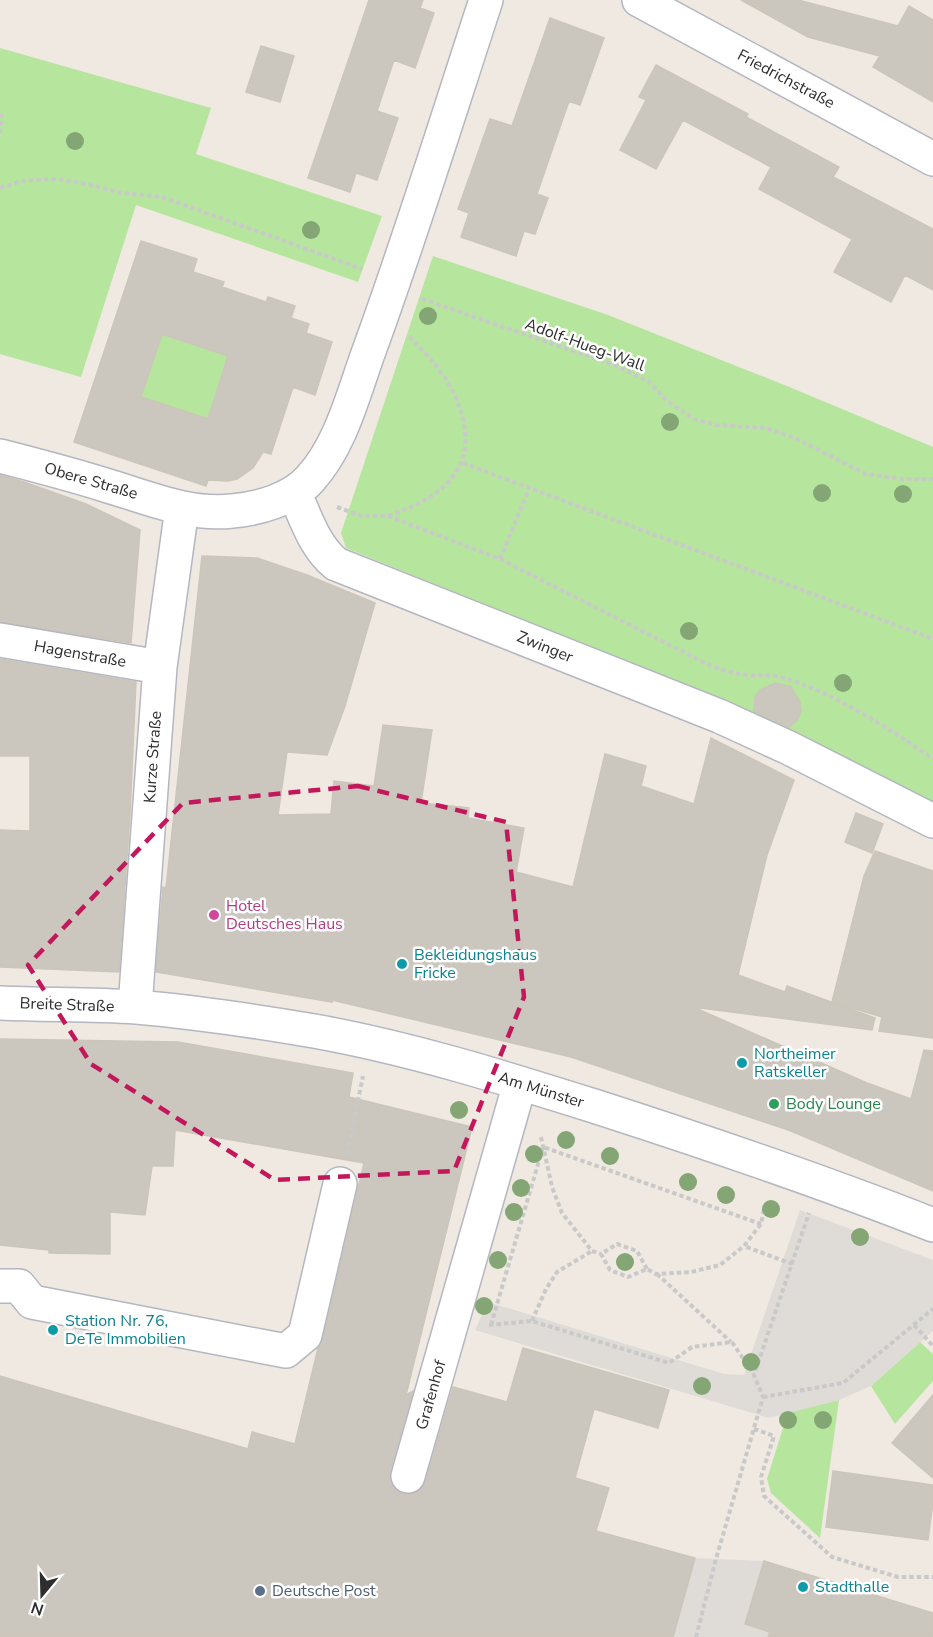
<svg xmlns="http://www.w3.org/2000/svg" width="933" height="1637" font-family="'Nunito Sans',sans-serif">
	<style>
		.green { fill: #b6e59e }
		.plaza { fill: #dfdcd8 }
		.building { fill: #cbc7bf; stroke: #cbc5ba; stroke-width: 1.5; fill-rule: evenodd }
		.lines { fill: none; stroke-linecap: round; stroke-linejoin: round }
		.minor-casing { stroke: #b4b7c1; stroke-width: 36 }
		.path { stroke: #c9c9c9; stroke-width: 4; stroke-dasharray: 4.5 3; stroke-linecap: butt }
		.minor { stroke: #fff; stroke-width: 33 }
		.tree { fill: #84a574 }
		.marked { fill: none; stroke: #c2185b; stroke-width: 4.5; stroke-dasharray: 12 8; stroke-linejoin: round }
		.hotel-dot { fill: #d1479c; stroke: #fff; stroke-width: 2 }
		.culture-dot { fill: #0f9aa8; stroke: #fff; stroke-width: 2 }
		.leisure-dot { fill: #2e9e5b; stroke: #fff; stroke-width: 2 }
		.service-dot { fill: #5c6f8a; stroke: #fff; stroke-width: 2 }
		.labels { text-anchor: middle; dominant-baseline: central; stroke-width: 5; stroke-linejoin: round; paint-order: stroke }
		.street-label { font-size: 16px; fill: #2e2e2e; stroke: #fff }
		.hotel-label { font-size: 16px; fill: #b23c85; stroke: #fff; text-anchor: start }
		.culture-label { font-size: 16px; fill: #0d838f; stroke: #fff; text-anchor: start }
		.leisure-label { font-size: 16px; fill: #27864d; stroke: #fff; text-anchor: start }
		.service-label { font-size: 16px; fill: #4e5e75; stroke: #fff; text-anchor: start }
	</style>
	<rect width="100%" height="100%" fill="#efe9e1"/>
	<path class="green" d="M0 48 211 108 196 154 382 216 358 282 136 205 81 377 0 354Z
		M433 256 608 315 787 386 933 447V804L754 714 346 548 341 533Z
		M162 334 228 356 208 419 141 397Z
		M920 1342 933 1354V1381L895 1424 871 1386Z
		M839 1400 820 1538 771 1493 767 1479 788 1412Z"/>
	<path class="plaza" d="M800 1210 933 1260V1331L871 1386 839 1400 769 1418 475 1330 488 1302 724 1374 744 1375Z
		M695 1558 764 1561 745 1624 770 1632 768 1637H673Z"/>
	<path class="building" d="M369 0H423L420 8 434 13 415 68 394 60 377 111 398 118 377 180 356 173 350 192 308 178Z
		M741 0H798L898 26 909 6 933 20V102L873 67 880 56 808 37Z
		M550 18 604 38 580 105 569 101 537 194 548 198 535 234 524 231 516 256 461 237 469 213 458 209 490 119 512 126Z
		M261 46 294 56 280 102 246 92Z
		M656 65 748 114 746 117 839 167 833 177 933 229V290L905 275 891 302 834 272 852 239 759 189 771 167 683 120 656 169 620 150 646 100 639 97Z
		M141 241 197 259 193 272 224 282 222 287 266 302 268 297 295 306 291 318 309 324 306 333 332 342 315 395 293 387 271 454 263 452 253 468 237 479 228 481 208 480 206 486 74 442ZM162 334 228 356 208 419 141 397Z
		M0 475 24 482 86 504 140 530 131 643 0 622Z
		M202 556 257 558 307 575 375 603 345 706 327 755 287 752 278 815 331 814 334 781 374 786 383 725 432 730 421 803 469 808 468 818 524 828 516 872 573 887 605 754 646 766 641 786 694 804 711 738 794 780 767 855 738 975 785 992 787 986 875 1018 872 1030 693 1007 867 1083 911 1099 924 1050 933 1051V1191L791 1131 571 1057 332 1000V1002L156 972 163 887 166 888Z
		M0 659 136 682 130 814 119 972 0 967V830L30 831V756H0Z
		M775 683 791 687 800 702 801 711 798 719 789 727 754 711 755 697 760 690Z
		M856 813 883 824 872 853 845 842Z
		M875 851 933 871V1038L879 1031 882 1017 832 1002 864 876Z
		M0 1039 178 1042 353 1073 349 1097 472 1127 406 1395 413 1391 390 1471V1481L395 1489 403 1494H413L421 1489 426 1481 453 1387 507 1402 523 1348 669 1390 658 1428 594 1409 575 1478 609 1488 596 1531 695 1558 673 1637H0V1376L248 1449 252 1432 295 1444 318 1348 323 1339 364 1163 175 1130 173 1166H152L145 1215 110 1212V1254L49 1253V1250L0 1245Z
		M933 1395V1478L892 1443Z
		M833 1471 933 1485V1502L928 1540 826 1527Z
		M764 1561 933 1613V1637H768L770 1632 745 1624Z"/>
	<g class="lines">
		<g class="minor-casing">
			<path id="minor" d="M639 0 933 159
				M0 456C35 465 70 474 105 485 146 497 189 516 232 511 258 509 293 499 310 479 342 444 354 391 370 348 412 233 448 116 486 0
				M294 492C306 518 314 546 336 564L719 716 789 748 933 821
				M0 640 160 667
				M0 1003C45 1005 91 1004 136 1007 195 1012 255 1021 314 1031 409 1048 502 1077 594 1106 709 1143 821 1181 933 1225
				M135 1007 160 667 182 508
				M0 1286H19L32 1302 286 1351 305 1335 340 1184
				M408 1476 520 1083"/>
		</g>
		<path class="path" d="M0 133 2 112
			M0 188 22 181 57 179 87 184 121 193 162 197 362 269
			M422 299 614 365 648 381 667 401 694 419 717 425 766 428 795 438 866 474 903 479H933
			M463 463 933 639
			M337 507 362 516H388L500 559 711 666C723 670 735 674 747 675 759 676 771 674 784 678 832 692 892 730 933 759
			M388 516C450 495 485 461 454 394 444 372 425 353 409 336
			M500 559 529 489
			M541 1137 552 1187 562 1213 592 1251 601 1254
			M347 1153 363 1076
			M777 1203 764 1209 761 1224 744 1246 792 1264
			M647 1269 637 1251 617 1244 601 1254 610 1270 628 1277 647 1269 656 1274 691 1272 720 1265 744 1246
			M657 1274 731 1342
			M532 1321 546 1289 557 1272 592 1251
			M489 1325 532 1321 669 1363 692 1347 732 1342 754 1375
			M491 1325 543 1147 761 1224
			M914 1325 933 1346
			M763 1397 843 1383 933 1309
			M754 1429 774 1436 761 1477 764 1496 832 1557 898 1577H933
			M696 1637 716 1559 763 1397 754 1375 809 1213"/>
		<use href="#minor" class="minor"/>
	</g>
	<g class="tree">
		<circle cx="75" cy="141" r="9"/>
		<circle cx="311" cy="230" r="9"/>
		<circle cx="428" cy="316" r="9"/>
		<circle cx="670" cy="422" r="9"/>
		<circle cx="822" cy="493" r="9"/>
		<circle cx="903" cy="494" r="9"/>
		<circle cx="689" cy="631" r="9"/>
		<circle cx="843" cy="683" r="9"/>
		<circle cx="459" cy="1110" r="9"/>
		<circle cx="566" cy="1140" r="9"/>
		<circle cx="534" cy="1154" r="9"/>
		<circle cx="610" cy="1156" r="9"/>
		<circle cx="688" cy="1182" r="9"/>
		<circle cx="521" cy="1188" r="9"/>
		<circle cx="726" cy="1195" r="9"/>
		<circle cx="771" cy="1209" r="9"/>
		<circle cx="514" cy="1212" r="9"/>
		<circle cx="860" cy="1237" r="9"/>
		<circle cx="498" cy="1260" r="9"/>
		<circle cx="625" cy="1262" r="9"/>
		<circle cx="484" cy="1306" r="9"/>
		<circle cx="751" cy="1362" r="9"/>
		<circle cx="702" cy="1386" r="9"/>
		<circle cx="788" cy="1420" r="9"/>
		<circle cx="823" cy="1420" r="9"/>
	</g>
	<path class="marked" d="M358 786 506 822 524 997 454 1171 275 1180 91 1064 28 965 183 803Z"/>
	<circle class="hotel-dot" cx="214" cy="915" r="6"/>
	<g class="culture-dot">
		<circle cx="402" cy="964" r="6"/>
		<circle cx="742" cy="1063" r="6"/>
		<circle cx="53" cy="1330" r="6"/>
		<circle cx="803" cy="1587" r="6"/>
	</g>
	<circle class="leisure-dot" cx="774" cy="1104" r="6"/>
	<circle class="service-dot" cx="260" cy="1591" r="6"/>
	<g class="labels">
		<g class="street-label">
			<text transform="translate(786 79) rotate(28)">Friedrichstraße</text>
			<text transform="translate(585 345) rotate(20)">Adolf-Hueg-Wall</text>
			<text transform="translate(91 481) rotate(16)">Obere Straße</text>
			<text transform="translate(545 647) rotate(22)">Zwinger</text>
			<text transform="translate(80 654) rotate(10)">Hagenstraße</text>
			<text transform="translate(153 757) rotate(-86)">Kurze Straße</text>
			<text transform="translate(67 1005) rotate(2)">Breite Straße</text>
			<text transform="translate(541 1090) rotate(17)">Am Münster</text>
			<text transform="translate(431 1395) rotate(-74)">Grafenhof</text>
		</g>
		<g class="hotel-label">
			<text x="226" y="906">Hotel<tspan x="226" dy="18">Deutsches Haus</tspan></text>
		</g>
		<g class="culture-label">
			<text x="414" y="955">Bekleidungshaus<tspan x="414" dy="18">Fricke</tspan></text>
			<text x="754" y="1054">Northeimer<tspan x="754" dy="18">Ratskeller</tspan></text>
			<text x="65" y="1321">Station Nr. 76,<tspan x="65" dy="18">DeTe Immobilien</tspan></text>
			<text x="815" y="1587">Stadthalle</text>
		</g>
		<g class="leisure-label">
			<text x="786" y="1104">Body Lounge</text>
		</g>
		<g class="service-label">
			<text x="272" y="1591">Deutsche Post</text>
		</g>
	</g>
	<g transform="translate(42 1595) rotate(199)" stroke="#ffffff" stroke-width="4.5" paint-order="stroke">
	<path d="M0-4.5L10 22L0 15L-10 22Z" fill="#2e2e2e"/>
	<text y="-9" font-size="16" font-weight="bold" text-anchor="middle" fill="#2e2e2e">N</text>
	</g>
</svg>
